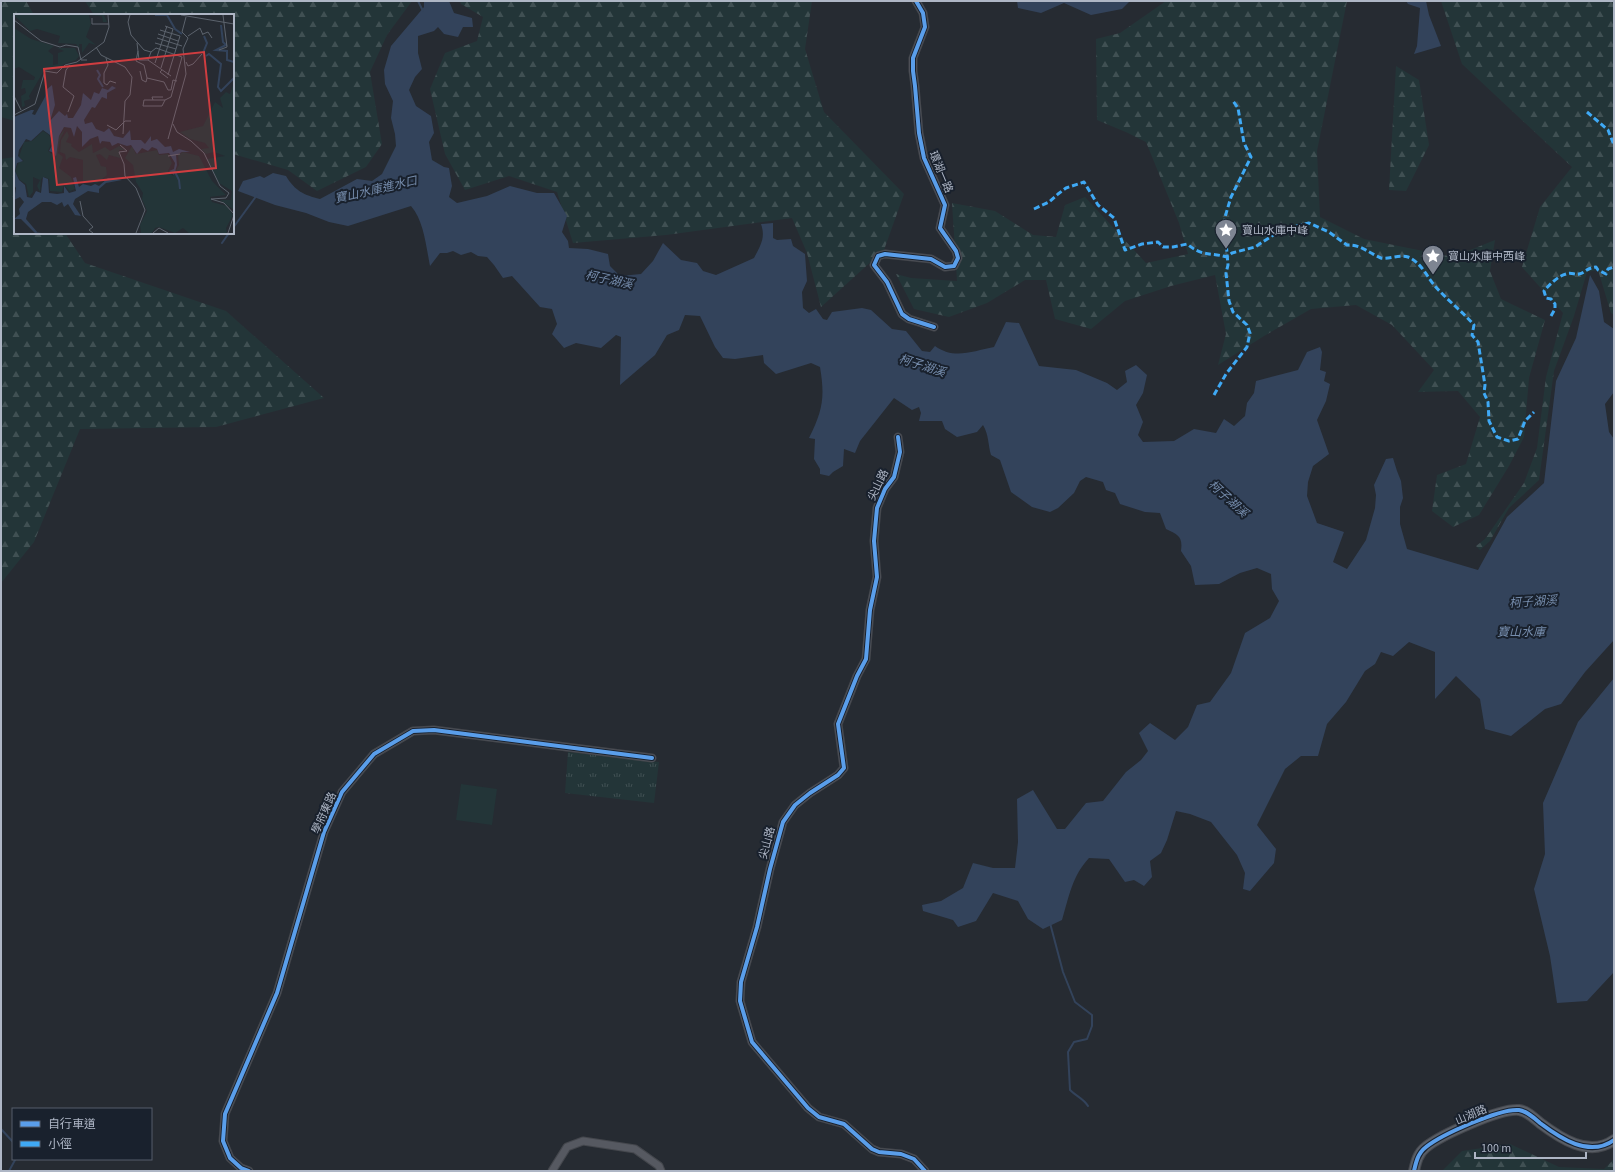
<svg xmlns="http://www.w3.org/2000/svg" width="1615" height="1172" font-family="'Source Sans 3','Noto Sans TC',sans-serif">
	<style>
		.grass { fill: #233538 }
		.forest { fill: url(#forest-firs) }
		.park { fill: url(#park-tufts) }
		.water { fill: #33435b }
		.lines { fill: none; stroke-linecap: round; stroke-linejoin: round }
		.stream { stroke: #33435b; stroke-width: 2 }
		.street-casing { stroke: #44474d; stroke-width: 9 }
		.secondary-casing { stroke: #44474d; stroke-width: 12 }
		.street { stroke: #565961; stroke-width: 7 }
		.secondary { stroke: #595e66; stroke-width: 10 }
		.quiet { stroke: #3fa9f5; stroke-width: 3; stroke-dasharray: 6 3; stroke-linecap: butt }
		.cycleway-casing { stroke: #19212d; stroke-width: 6 }
		.cycleway { stroke: #5a9eea; stroke-width: 4 }
		.labels { text-anchor: middle; dominant-baseline: central; stroke-width: 4; stroke-linejoin: round; paint-order: stroke }
		.street-label { font-size: 11px; fill: #aeb6c5; stroke: #19212d }
		.poi-label { font-size: 11px; fill: #aeb6c5; stroke: #19212d; text-anchor: start }
		.water-label { font-size: 12px; font-style: italic; fill: #768dad; stroke: #19212d }
		.inset-river { fill: none; stroke: #33435b; stroke-width: 2 }
		.inset-road { fill: none; stroke: #5c636d; stroke-width: 1 }
		.view { fill: #d03d40; fill-opacity: 0.15; stroke: #d03d40; stroke-width: 2 }
		.inset-edge { fill: none; stroke: #aeb6c5; stroke-width: 2 }
	</style>
	<defs>
		<pattern id="forest-firs" width="22" height="20" patternUnits="userSpaceOnUse"><rect width="22" height="20" fill="#233538"/><path d="M5 1l3.5 6h-7zM16 11l3.5 6h-7z" fill="#405053"/></pattern>
		<pattern id="park-tufts" width="24" height="20" patternUnits="userSpaceOnUse"><rect width="24" height="20" fill="#233538"/><path d="M3 7l-1-3M5 7V3M7 7l1-3M15 17l-1-3M17 17v-4M19 17l1-3" fill="none" stroke="#405053"/></pattern>
	</defs>
	<rect width="100%" height="100%" fill="#262b32"/>
	<path class="grass" d="M461 784 497 789 492 825 456 820Z"/>
	<path class="forest" d="M1 1H26L34 15H15V121L1 117Z
		M85 1H412L387 35 370 72 382 144 366 167 317 191 288 170 233 154V15H94Z
		M460 1H812L805 49 824 112 904 194 884 250 821 307 807 253 792 218 666 235 573 243 557 192 509 176 465 190 445 154 430 89 445 53 477 41 483 17 461 4Z
		M1166 1H1347L1317 151 1320 217 1364 239 1453 257 1495 240 1490 271 1501 299 1545 320 1529 378 1524 437 1509 466 1479 515 1453 527 1432 511 1437 475 1466 464 1480 417 1458 391 1418 392 1434 370 1392 325 1356 305 1311 309 1264 336 1218 365 1226 334 1215 275 1171 286 1125 301 1091 329 1055 319 1046 280H1025L987 303 949 317 914 309 896 274 911 278 957 281 952 203 995 211 1033 235 1056 237 1065 205 1085 197 1146 263 1188 254 1179 223 1146 142 1128 133 1097 120 1096 39 1120 33Z
		M1441 1H1614V315L1611 313 1598 270 1587 272 1574 316 1554 371 1539 480 1509 508 1490 541 1480 550 1476 546 1485 539 1524 483 1537 448 1546 377 1563 313 1522 267 1540 207 1572 167 1462 64Z
		M1396 66 1419 80 1429 145 1406 191 1389 190Z
		M15 157V233H65L85 263 226 311 324 398 216 427 80 429 34 542 1 583V159Z
		M1510 1144 1559 1167 1604 1169 1614 1159V1171H1442L1462 1151Z"/>
	<path class="park" d="M568 752 659 762 654 803 565 793Z"/>
	<path class="water" d="M424 1H449L454 13 472 18 473 27H463L458 37 444 34 438 27 434 31 418 36V53L422 69 415 77 409 90 416 106 431 116 434 133 429 142 432 160 444 167 449 168 452 186 449 197 457 203 487 196 510 186 537 193H554L567 216 562 232 568 241 569 248 588 249 608 254 610 266 620 276 641 274 653 261 663 243 681 260 697 263 703 271 716 275 754 258C760 246 766 238 761 224L773 223V238L777 240 791 239 793 246 805 254 807 281 802 292 803 308 809 313 816 309 823 319 827 320 832 312 862 308 871 310 892 329 906 331 922 351 930 352 935 346C954 360 973 351 994 347L1006 322 1019 323 1039 366 1076 370 1107 383 1117 390 1127 382 1125 371 1136 365 1147 375 1143 393 1136 405 1143 422 1138 435 1143 442 1174 441 1194 429 1216 433 1224 419 1234 426 1245 416 1247 403 1254 393 1256 381 1298 370 1307 352 1320 347 1322 352 1320 370 1326 372 1324 381 1330 384 1326 401 1317 420 1329 454 1313 466 1308 482 1307 496 1317 523 1344 532 1333 562 1347 569 1366 540 1375 508 1376 495 1374 485 1386 459 1393 458 1397 471 1401 481 1403 498 1400 507V524L1407 549 1478 570 1507 517 1544 483 1556 381 1576 338 1590 275 1599 291 1604 322 1614 329V392L1605 404 1609 432 1614 439V640L1585 672 1561 704 1545 709 1511 736 1485 729 1480 699 1456 676 1435 699V652L1409 642 1393 656 1381 652 1375 664 1365 671 1346 702 1327 724 1318 756H1301L1285 769 1257 825 1276 849 1274 863 1250 891 1243 889 1245 873 1237 855 1211 822 1190 814 1176 811 1167 840 1161 853 1150 861 1152 877 1144 886 1134 880 1125 882 1109 859 1089 858C1072 876 1069 897 1062 920L1043 929 1028 919 1018 901 993 893 976 921 958 927 953 920 923 911 922 905 941 901 963 888 973 863 993 868H1015L1018 842 1017 799 1033 790 1057 829H1065L1086 803 1103 801 1126 772 1141 760 1148 751 1139 733 1150 723 1175 740 1188 727 1197 705 1210 702 1231 673 1245 633 1270 618 1279 601 1272 589 1271 574 1257 568 1240 573 1219 584 1195 585 1191 566 1181 551C1183 536 1178 535 1166 529L1160 513 1145 512 1120 504 1115 493 1106 490 1103 482 1086 477 1080 481 1074 493 1058 508 1050 512 1032 507 1011 492 1000 460 991 455C988 445 989 435 983 425L977 432 957 437 945 429 942 421H919L921 413 919 407 912 410 894 398 860 441 855 453 844 449 843 466 833 472 829 476 820 474V469L814 459 815 439 809 438C823 410 825 397 820 367L811 363 776 374 764 363 763 355 735 359 723 358 715 347 700 316 685 315 679 330 667 335 655 355 620 385 621 337 616 335 601 348 576 343 564 348 552 334 557 324 552 309 540 307 512 276 503 278 494 265 487 257 478 256 471 252 461 255 453 251 447 253H440L430 266C426 246 424 221 411 206L348 226 329 222 306 213 275 205 238 191 243 181 260 176 264 178 273 173 286 176C295 191 304 195 320 199L357 179 372 181 382 174 396 146 395 134 391 118 393 101 385 84 384 70 391 46 424 7Z
		M1017 1H1130L1122 9 1091 15 1064 3 1041 13 1018 8Z
		M1406 1H1426L1429 15 1441 46 1414 54 1417 46 1420 8 1408 4Z
		M1614 678V972L1587 1001 1557 1003 1550 956 1534 889 1545 854 1543 803 1578 722Z"/>
	<g class="lines">
		<path class="stream" d="M418 1 423 11
			M233 228 257 195
			M222 243 229 233
			M1050 923 1063 972 1075 1002 1092 1015V1026L1087 1039 1074 1042 1068 1052 1070 1090C1076 1096 1084 1099 1088 1106
			M1 1129 13 1142
			M9 1171 15 1160"/>
		<g class="street-casing">
			<path id="street" d="M916 1 923 13 925 27 913 58V71L915 86 919 133 924 158 945 205 940 228 956 251 958 258 954 266 945 267 931 259 885 254 878 256 874 265 887 282 902 314 909 319 934 327
				M898 437 900 452 894 477 885 489 877 508 874 541 877 577 870 610 866 659 857 676 838 724 844 768 838 775 810 793 795 805 783 822 770 869 757 927 741 982 740 1001 752 1042 808 1108 819 1117 844 1124 872 1149 879 1152 901 1154 914 1159 925 1171
				M249 1171 241 1168 230 1158 223 1141 225 1114 277 993 324 832 342 792 374 754 413 731 434 730 652 758
				M552 1171 567 1147 583 1141 635 1149 659 1166 661 1171"/>
		</g>
		<g class="secondary-casing">
			<path id="secondary" d="M1414 1171C1416 1162 1418 1153 1426 1147 1441 1135 1500 1108 1519 1110 1527 1111 1534 1118 1540 1123 1560 1138 1589 1158 1614 1140"/>
		</g>
		<use href="#street" class="street"/>
		<use href="#secondary" class="secondary"/>
		<path class="quiet" d="M1587 112 1608 130 1614 145
			M1034 209 1049 202 1058 194 1066 188 1084 182 1098 205 1114 218 1125 250 1142 244 1158 242 1163 247H1173L1187 244C1203 257 1209 252 1227 257L1232 253 1255 247 1281 230 1309 223 1329 232 1347 245C1360 244 1369 253 1381 258 1387 260 1400 254 1408 257 1421 262 1427 277 1435 286 1447 300 1462 311 1474 325L1472 335 1478 342 1485 385 1484 393 1488 402 1489 421 1497 437 1509 441 1518 439 1525 421 1534 412
			M1551 316 1555 309V304L1551 299 1546 298 1544 291C1549 285 1558 276 1566 274 1571 272 1575 275 1579 274 1585 273 1586 268 1596 267L1598 270 1606 274 1608 269 1614 267
			M1214 395 1226 374 1247 347 1250 333 1247 325 1233 312 1229 301 1226 273 1228 265 1226 241 1224 229 1225 217 1231 197 1251 157 1244 143 1238 108 1233 101"/>
		<g class="cycleway-casing">
			<path id="cycleway" d="M916 1 923 13 925 27 913 58V71L915 86 919 133 924 158 945 205 940 228 956 251 958 258 954 266 945 267 931 259 885 254 878 256 874 265 887 282 902 314 909 319 934 327
				M898 437 900 452 894 477 885 489 877 508 874 541 877 577 870 610 866 659 857 676 838 724 844 768 838 775 810 793 795 805 783 822 770 869 757 927 741 982 740 1001 752 1042 808 1108 819 1117 844 1124 872 1149 879 1152 901 1154 914 1159 925 1171
				M249 1171 241 1168 230 1158 223 1141 225 1114 277 993 324 832 342 792 374 754 413 731 434 730 652 758
				M1414 1171C1416 1162 1418 1153 1426 1147 1441 1135 1500 1108 1519 1110 1527 1111 1534 1118 1540 1123 1560 1138 1589 1158 1614 1140"/>
		</g>
		<use href="#cycleway" class="cycleway"/>
	</g>
	<defs>
		<g id="sight-pin" transform="scale(1.15)"><path d="M0 17L-7.5 6A9.5 9.5 0 1 1 7.5 6Z" fill="#7e8592" stroke="#19212d"/><path d="M0-6L1.8-2.2L6-1.7L2.9 1.2L3.7 5.4L0 3.3L-3.7 5.4L-2.9 1.2L-6-1.7L-1.8-2.2Z" fill="#fff"/></g>
	</defs>
	<g fill-rule="evenodd">
		<use href="#sight-pin" x="1226" y="230"/>
		<use href="#sight-pin" x="1433" y="256"/>
	</g>
	<g class="labels">
		<g class="street-label">
			<text transform="translate(941 172) rotate(67)">環湖一路</text>
			<text transform="translate(878 485) rotate(-64)">尖山路</text>
			<text transform="translate(324 813) rotate(-66)">學府東路</text>
			<text transform="translate(767 843) rotate(-75)">尖山路</text>
			<text transform="translate(1471 1115) rotate(-23)">山湖路</text>
		</g>
		<g class="poi-label">
			<text x="1242" y="230">寶山水庫中峰</text>
			<text x="1448" y="256">寶山水庫中西峰</text>
		</g>
		<g class="water-label">
			<text transform="translate(376 190) rotate(-13)">寶山水庫進水口</text>
			<text transform="translate(609 280) rotate(12)">柯子湖溪</text>
			<text transform="translate(922 366) rotate(18)">柯子湖溪</text>
			<text transform="translate(1228 499) rotate(42)">柯子湖溪</text>
			<text transform="translate(1533 602) rotate(-4)">柯子湖溪</text>
			<text x="1521" y="632">寶山水庫</text>
		</g>
	</g>
	<g transform="translate(14 14)">
		<rect width="220" height="220" fill="#262b32"/>
		<path d="M0 1H90L93 8H89L88 2 75 1 77 10 72 23 82 31 75 29 68 39V30H65L66 35 62 30 44 29 46 22 23 15 16 17ZM0 14 17 25 40 32 34 37 39 41V51L44 50V39L50 37 43 34H61L65 42 62 46 50 50 46 55H31L15 82 16 85 10 87 11 92 8 93 7 82 12 79 11 74 7 75 9 66H20L21 63 5 53 0 55ZM220 68V196L206 186H217L218 177 205 169 193 145 211 142 200 138 192 140 187 135 195 134 191 129 176 125 166 118 189 112 201 88 209 94 206 84 212 78 216 80ZM51 115 46 126 44 139 49 143 45 154 57 163 61 175 56 177 50 171 48 178 36 177 35 165 30 163 27 165 26 178 23 172 26 166 19 163V178L15 183 12 170 6 166 1 157 5 148 10 147 5 143 10 128 18 127 29 117 35 121 38 128 34 137 42 143 45 122ZM53 117 55 122 52 128 58 130 57 132 65 138 78 130 79 139 91 133 96 137 105 132 111 136H105L106 144 95 141 93 146 86 140 82 141 87 152 92 153 93 161 83 169 69 168V146L56 143 52 146 51 140 46 138 47 126ZM118 132 122 140 143 136 145 141 154 140 158 149 154 157 159 162 165 151 164 141 169 138 185 142 198 167 212 181 196 183 198 188 213 192 219 201 212 214 213 219H175L169 214 161 219 145 213 141 214 138 219H127L126 211 133 197 128 185 129 179 122 168 119 151 111 144Z" fill="#233538"/>
		<path d="M38 71 41 91 36 107 45 97 51 102 53 100 54 104H59L67 91 69 79 77 86 80 78 85 80 88 74 94 76 98 72 102 74 93 79V85L88 83 81 94 78 93 70 106 71 110 78 108 82 115 90 118 95 114 100 122 109 124 116 116 117 126H127L131 130 137 122V127L143 125 151 133 157 132 159 138 165 135 176 138H168L162 141 163 151 160 161 155 157 160 155 161 149 155 139 145 140 143 135 138 133 134 137 128 134 123 140 117 131 113 132 104 129 98 132 96 128 88 127 86 130 84 122 76 125 68 133V118L63 112 60 123 57 114 50 113 45 122 42 143 40 139 35 137 39 130 36 121 29 116 17 127 12 125 5 136 4 142 9 147 3 149 1 157 5 166 11 171 13 183 18 184 22 177 27 179 29 163 34 165 35 179 43 180 50 179V172L55 179 62 177 59 164 62 163 65 173 69 170 77 172 81 170 85 172 94 164 108 166 92 169 85 175V179L74 177 61 185 59 190 67 202 61 201 54 190 50 193 48 188 43 191 37 188H28L14 198 12 205 24 219 27 218 21 219 7 205H0L6 200 5 195 10 188 6 183 0 186 2 174 0 171V103L17 96H20L18 100 21 101 31 83 32 76Z" fill="#33435b"/>
		<path class="inset-river" d="M141 1H153L161 15 168 20M207 11 209 28 212 31 202 36 213 37V46L220 48M189 39 193 29 190 22M192 42 195 40 207 50 204 73 207 77 220 64M83 56 86 61 84 65 89 73M160 156 165 166 166 175"/>
		<path class="inset-road" d="M116 1 114 8 117 21 130 36 137 38 134 46H125L123 29M167 1 220 10M78 4V10H95M0 6 27 27 46 33 52 31 64 33 67 46H73M146 16 166 22 154 61M144 20 164 27M189 20 194 18 198 24M174 22 186 14 189 21M143 24 168 32M141 29 162 35M82 33 87 41 111 53 118 63 116 81 111 87 109 120M205 36 213 33 209 1M124 37 122 47 130 51 133 64M137 38 142 34 168 43 157 83 151 86H130L129 92H148L151 86M92 44 94 51 90 59V69L93 71 96 67 102 69M134 46 157 62M172 48 174 52 179 50 188 40M141 49 153 12M147 54 159 15 151 12M148 56 146 58 154 64M126 57 128 66 132 68 133 64M133 64 150 68 154 76H157L159 66 163 67M0 82 7 96M139 86 138 83H149M54 98 60 82 49 73 52 56 56 51M0 101 21 90 31 57 43 59 51 51 63 48 90 28 95 13 94 1M159 110 163 118 177 127M93 111 102 116 111 107H117M154 125 172 60 169 35 174 24 168 18 172 3M177 127 190 139 206 172 215 179 212 184 197 185 210 189 220 200M106 131 113 137 105 138 110 150 111 162 122 174 131 196 122 219M154 142 166 140M66 187 69 202 79 213 75 216 79 219M139 219 145 214 154 219M214 219 220 201"/>
		<path class="view" d="M190 38 202 154 43 171 30 55Z"/>
		<rect width="220" height="220" class="inset-edge"/>
	</g>
	<rect width="1615" height="1172" fill="none" stroke="#aeb6c5" stroke-width="4"/>
	<rect x="12" y="1108" width="140" height="52" fill="#19212d" stroke="#555d6a"/>
	<rect x="20" y="1121" width="20" height="6" fill="#5a9eea" stroke="#555d6a"/>
	<text x="48" y="1128" font-size="12" fill="#aeb6c5">自行車道</text>
	<rect x="20" y="1141" width="20" height="6" fill="#3fa9f5" stroke="#555d6a"/>
	<text x="48" y="1148" font-size="12" fill="#aeb6c5">小徑</text>
	<path d="M1475 1152v6h111v-6" fill="none" stroke="#aeb6c5" stroke-width="2"/>
	<text x="1481" y="1152" font-size="12" fill="#aeb6c5" stroke="#19212d" stroke-width="3" paint-order="stroke">100 m</text>
</svg>
